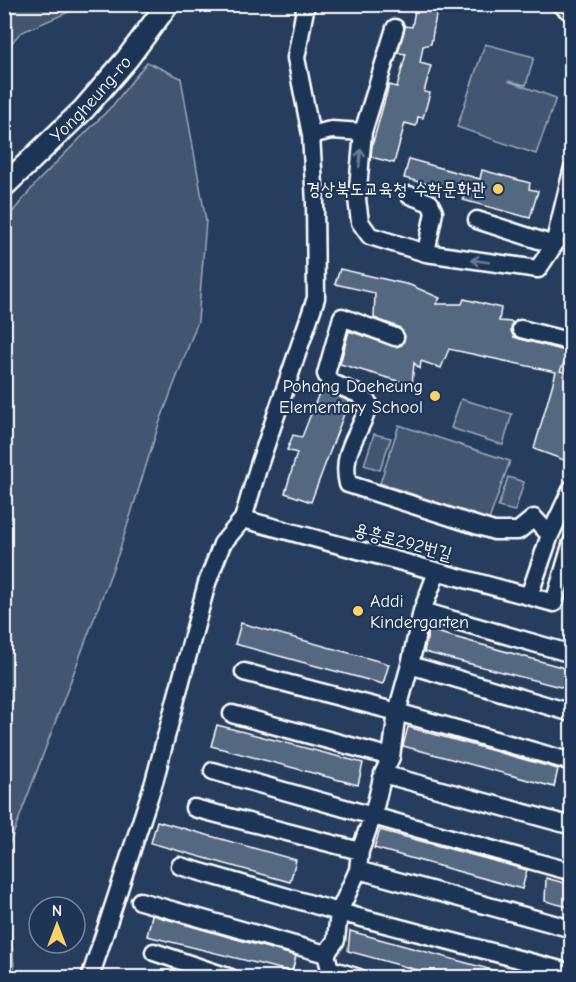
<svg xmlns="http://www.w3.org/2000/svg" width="576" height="982" font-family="'Comic Neue','Poor Story',sans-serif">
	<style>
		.green { fill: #425672; stroke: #a0aab8; stroke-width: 1.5 }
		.building { fill: #556781; stroke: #fff; stroke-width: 1.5 }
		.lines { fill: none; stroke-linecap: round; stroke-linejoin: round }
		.minor-casing { stroke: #fff; stroke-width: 21 }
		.major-casing { stroke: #fff; stroke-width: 26 }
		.minor { stroke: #1d3557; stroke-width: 16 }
		.major { stroke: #1d3557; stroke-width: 21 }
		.oneway { stroke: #6c7c92 }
		.poi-dot { fill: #ffd166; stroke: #1d3557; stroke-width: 2 }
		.labels { text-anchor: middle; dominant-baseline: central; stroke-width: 4.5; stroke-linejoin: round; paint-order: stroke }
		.street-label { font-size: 18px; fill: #fff; stroke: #1d3557 }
		.poi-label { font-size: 18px; fill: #fff; stroke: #1d3557; text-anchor: end }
	</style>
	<rect width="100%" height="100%" fill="#263d5e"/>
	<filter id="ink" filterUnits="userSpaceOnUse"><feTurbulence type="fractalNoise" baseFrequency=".0167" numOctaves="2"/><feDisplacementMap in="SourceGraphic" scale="12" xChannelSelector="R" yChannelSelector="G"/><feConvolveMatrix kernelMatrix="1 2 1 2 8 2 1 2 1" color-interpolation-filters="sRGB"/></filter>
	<g filter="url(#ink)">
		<path class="green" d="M5 4H73V5L71 11 20 33 5 51Z
			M485 44 534 57 526 85 508 81 556 98 536 154 457 127Z
			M147 62 181 78 206 221 198 321 159 424 119 552 5 856V221L38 181 113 105Z
			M461 399 512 414 503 445 451 428Z
			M399 425 510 461 489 520 380 483Z
			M374 434 391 438 380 470 364 465Z
			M508 477 524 482 515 511 498 507Z
			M5 866 15 977H5Z"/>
		<path class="building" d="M416 4H438L431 44 423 46 420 63 431 66 424 92 430 93 423 118 418 117 416 126 405 123 394 163 371 157 372 146 389 85 397 87 406 54 398 53 405 26 412 27Z
			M409 159 480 179 482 170 530 183 529 189 538 191 530 218 463 200 465 194 404 178Z
			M340 269 410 285 440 298 436 304H462L464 299 501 308 499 321 512 322 511 331 514 337 569 352 560 371 572 374V463L534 449 556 372 449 349 441 368 421 361 420 369 414 363 412 385 340 364 349 331 396 347 402 345 405 336 399 327 374 318 375 293 335 284Z
			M321 388 349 401 311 502 285 493 297 453 287 450 293 435 302 437Z
			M241 623 389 664 383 684 235 644Z
			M429 630 572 670V690L424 652Z
			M217 725 363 763 358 785 211 746Z
			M408 727 558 769 554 787 403 746Z
			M157 821 296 860 290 882 151 843Z
			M380 830 527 870 522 889 374 848Z
			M546 878 572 885V908L545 901Z
			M152 915 296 956 292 972 147 936Z
			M350 931 507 974V978H446L348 951Z"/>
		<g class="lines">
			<g class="minor-casing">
				<path id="minor" d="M560 4 572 13
					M395 28 363 132 357 199 360 222 370 236 426 253 538 269 554 245 572 171
					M311 135 331 130 363 132
					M409 195 430 203 434 212 426 253
					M477 220 554 245
					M521 329 572 342
					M395 337 342 317 326 374 330 382 358 394 369 404C361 434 340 450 348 484L494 531H518L534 518 550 535
					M243 519 554 603 572 542
					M529 596 550 535 572 488
					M422 611 572 654
					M410 665 572 713
					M244 672 397 712 572 762
					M232 714 391 757
					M213 771 572 872
					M383 774 572 826
					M194 808 360 851
					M180 866 339 912 572 973
					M358 870 572 929
					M140 901 326 954
					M154 952 231 978
					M330 969 359 978
					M90 978 154 782 207 583 222 544 243 519 259 465 316 298 315 203 311 135 296 58 306 4
					M327 978 330 969 326 954 336 940 339 912 358 870 360 851 373 815 383 774 391 757 397 712 410 665 422 611 437 572"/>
			</g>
			<g class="major-casing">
				<g id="major">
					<path id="s1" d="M4 186 84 109 127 59 168 4"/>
				</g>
			</g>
			<use href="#minor" class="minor"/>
			<use href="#major" class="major"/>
		</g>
		<defs><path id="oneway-shaft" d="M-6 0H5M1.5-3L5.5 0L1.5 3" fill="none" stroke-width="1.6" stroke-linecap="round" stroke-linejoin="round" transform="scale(1.5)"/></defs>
		<g class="oneway">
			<use href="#oneway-shaft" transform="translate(360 158) rotate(-85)"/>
			<use href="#oneway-shaft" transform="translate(480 261) rotate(-172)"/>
		</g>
	</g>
	<g class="poi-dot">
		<circle cx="498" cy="189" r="6"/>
		<circle cx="435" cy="396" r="6"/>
		<circle cx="358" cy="611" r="6"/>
	</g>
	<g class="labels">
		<g class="street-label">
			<text stroke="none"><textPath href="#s1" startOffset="123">Yongheung-ro</textPath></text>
			<text transform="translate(403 542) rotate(15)">용흥로292번길</text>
		</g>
		<g class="poi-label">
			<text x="486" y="189">경상북도교육청 수학문화관</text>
			<text x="423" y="386">Pohang Daeheung<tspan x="423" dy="21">Elementary School</tspan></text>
			<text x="370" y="601" text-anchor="start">Addi<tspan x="370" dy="21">Kindergarten</tspan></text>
		</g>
	</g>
	<rect width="576" height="982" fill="none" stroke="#1d3557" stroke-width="24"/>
	<rect x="12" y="12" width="552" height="958" fill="none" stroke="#fff" stroke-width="2" filter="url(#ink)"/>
	<g transform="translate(57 925)"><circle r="28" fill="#1d3557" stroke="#77869a" stroke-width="1.5"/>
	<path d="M0-4.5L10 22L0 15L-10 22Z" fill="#ffd166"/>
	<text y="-9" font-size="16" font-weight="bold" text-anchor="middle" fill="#ffffff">N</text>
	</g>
</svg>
